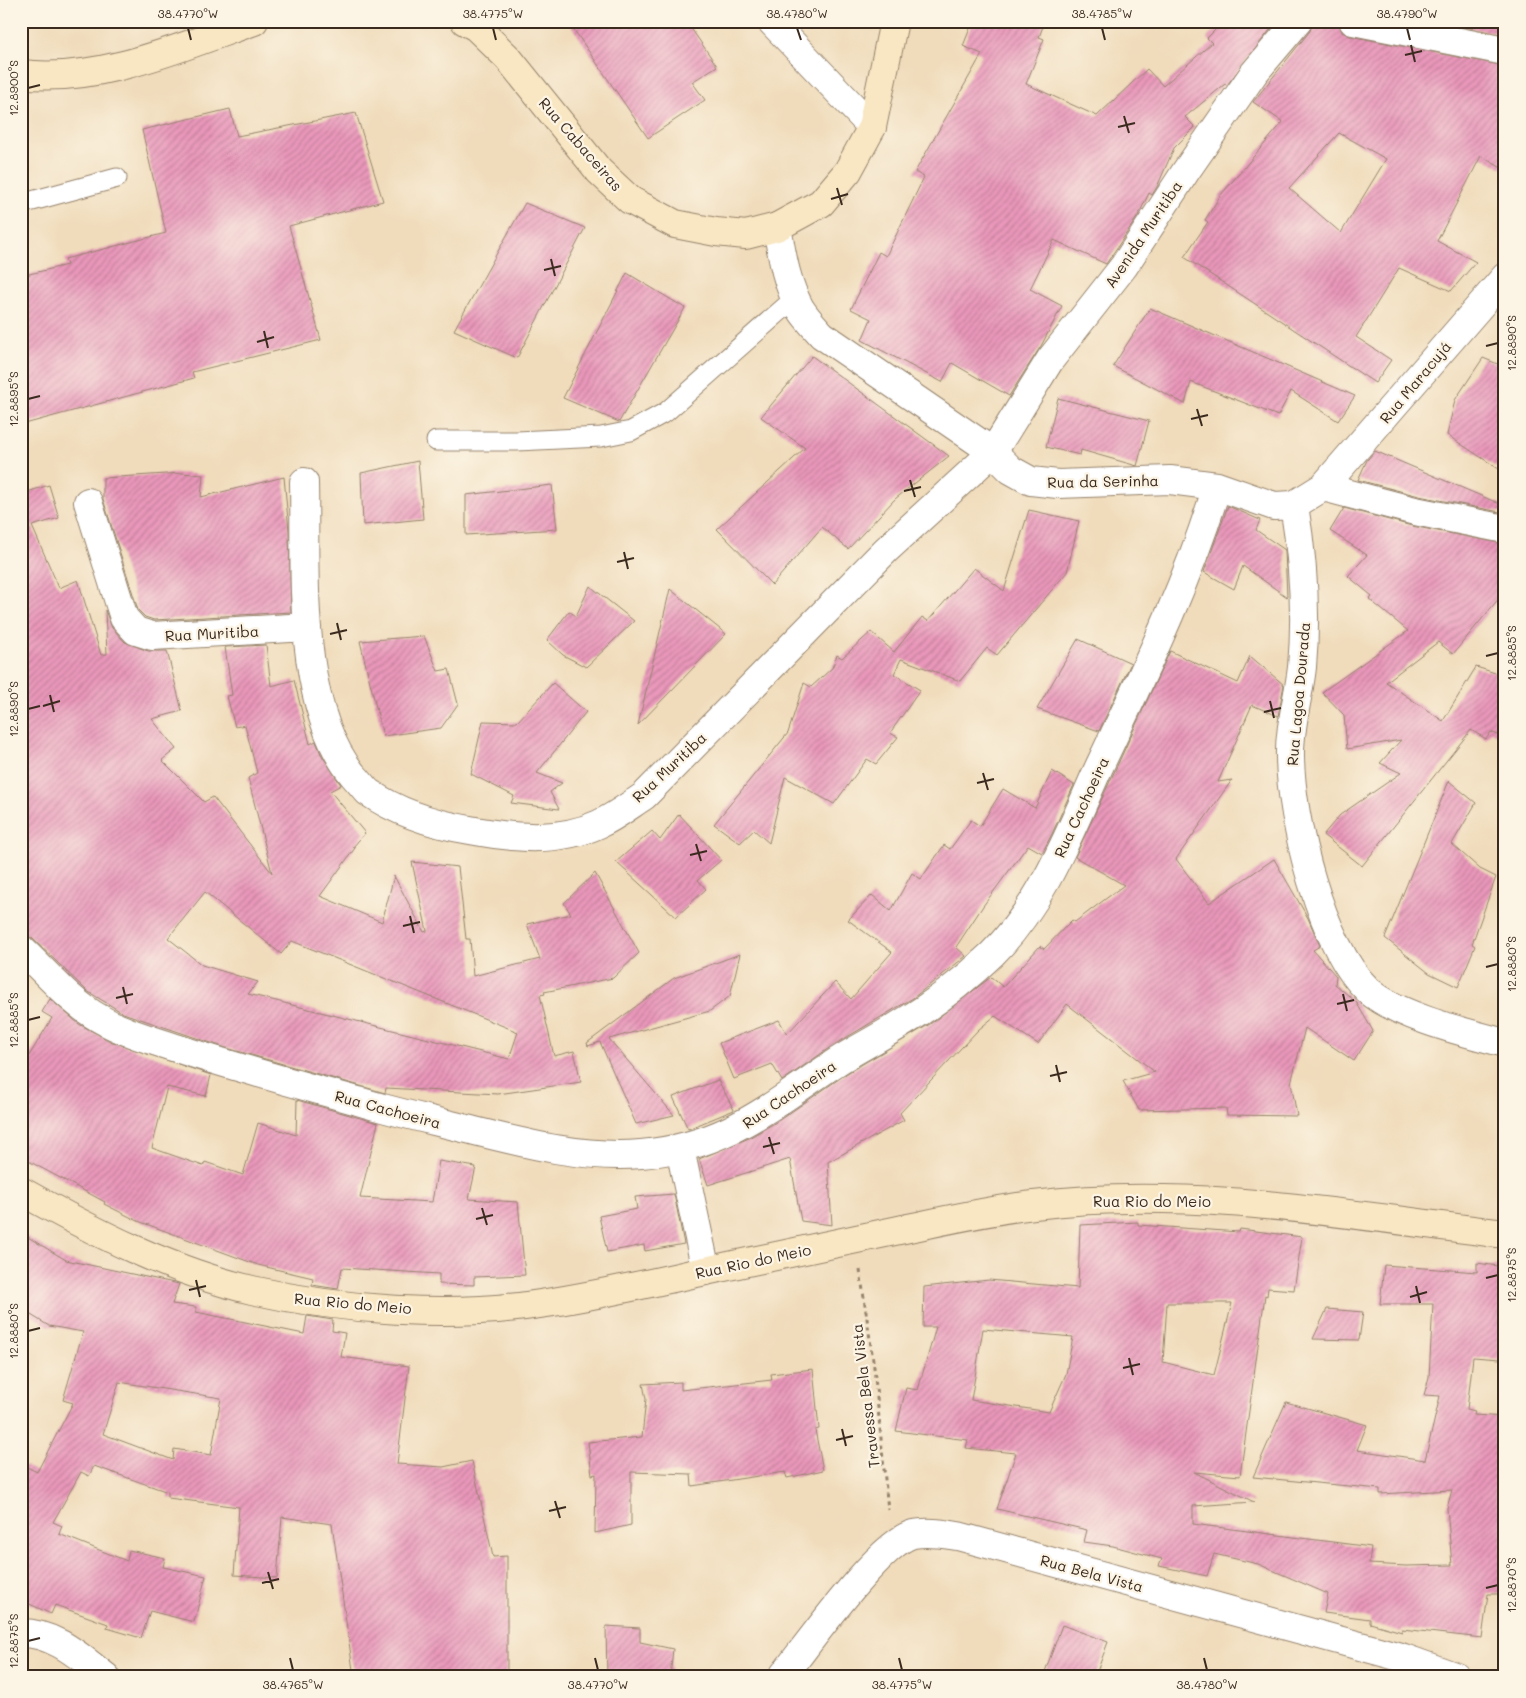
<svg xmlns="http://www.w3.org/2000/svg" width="1526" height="1698" font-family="Mali,sans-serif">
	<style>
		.building { fill: url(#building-hatch); fill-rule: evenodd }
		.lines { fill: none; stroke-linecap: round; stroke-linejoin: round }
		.lane-casing { stroke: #96836c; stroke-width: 21 }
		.street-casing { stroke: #96836c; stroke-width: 30 }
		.secondary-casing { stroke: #96836c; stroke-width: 30 }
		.path { stroke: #96836c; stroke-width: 3; stroke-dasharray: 4 4; stroke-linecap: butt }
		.lane { stroke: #fff; stroke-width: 19 }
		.street { stroke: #fff; stroke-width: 28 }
		.secondary { stroke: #f9e7c3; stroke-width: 28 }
		.ticks { fill: none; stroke: #3b2a1e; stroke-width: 2 }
		.labels { text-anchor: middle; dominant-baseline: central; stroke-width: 4.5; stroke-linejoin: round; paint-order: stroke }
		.street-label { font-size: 15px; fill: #3b2a1e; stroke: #fcf5e5 }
		.neatline { fill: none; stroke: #3b2a1e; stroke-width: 2 }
		.ticks-label { font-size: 12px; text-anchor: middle; fill: #3b2a1e }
	</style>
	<defs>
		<pattern id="building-hatch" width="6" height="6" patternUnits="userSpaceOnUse" patternTransform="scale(1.25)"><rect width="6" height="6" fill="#ea98bb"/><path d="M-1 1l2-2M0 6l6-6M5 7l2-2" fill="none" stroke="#bf7c97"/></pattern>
	</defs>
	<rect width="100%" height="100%" fill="#fcf5e5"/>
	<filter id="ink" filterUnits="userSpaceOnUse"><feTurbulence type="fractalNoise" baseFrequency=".02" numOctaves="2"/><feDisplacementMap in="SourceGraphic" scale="10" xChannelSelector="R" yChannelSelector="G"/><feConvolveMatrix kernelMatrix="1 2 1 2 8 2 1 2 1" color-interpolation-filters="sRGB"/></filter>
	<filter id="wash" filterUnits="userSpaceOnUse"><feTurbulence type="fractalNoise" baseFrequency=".0096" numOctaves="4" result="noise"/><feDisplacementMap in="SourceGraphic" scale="20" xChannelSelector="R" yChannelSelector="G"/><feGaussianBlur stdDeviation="1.12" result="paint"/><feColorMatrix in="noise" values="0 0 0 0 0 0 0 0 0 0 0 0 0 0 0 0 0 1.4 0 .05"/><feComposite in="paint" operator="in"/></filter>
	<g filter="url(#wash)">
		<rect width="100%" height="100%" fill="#f0dcbb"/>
		<g id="blocks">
			<path class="building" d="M568 21H686L717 66 692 82 705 100 648 138Z
				M973 21H1045L1039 37 1044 39 1026 84 1097 116 1147 69 1163 86 1212 43 1207 38 1224 21H1277L1227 85 1225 84 1185 117 1195 127 1174 148 1157 187 1152 195 1149 193 1138 216 1106 264 1054 240 1030 289 1062 306 1041 346 1009 396 952 363 942 382 862 340 871 319 851 309 879 252 886 256 924 177 915 172 982 54 963 46Z
				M1313 21H1338L1342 32 1350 36 1505 66V170L1481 156 1437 241 1476 262 1451 291 1399 268 1356 337 1391 360 1375 383 1184 257 1208 222 1205 220 1220 196 1283 122 1253 102 1310 31ZM1339 133 1386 159 1341 233 1289 188Z
				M1435 21H1505V35Z
				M230 109 237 136 356 113 383 201 289 226 321 340 192 372 194 378 21 425V276L67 265 65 259 166 233 142 130Z
				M525 203 585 228 517 358 454 330Z
				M627 273 685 308 619 422 563 398Z
				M1150 308 1274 361 1355 396 1338 421 1291 391 1278 416 1191 382 1185 404 1113 366Z
				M812 356 949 456 895 499 848 549 822 527 772 585 717 529 805 448 761 417Z
				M1483 358 1505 367V473L1447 435 1455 400Z
				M1058 398 1149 421 1137 466 1081 450 1080 455 1046 447Z
				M1375 451 1505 506V513L1419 496 1358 480 1367 460Z
				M418 461 423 519 363 525 361 473Z
				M182 473 203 475 201 497 284 477 289 531 291 612 154 620 145 617 138 610 103 499V478Z
				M49 485 59 518 32 526 59 588 78 580 101 655 107 654 105 610 112 628 125 642 148 651H167L182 711 152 719 176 749 162 760 204 802 213 797 272 873 248 778 257 773 245 725 235 727 227 696 232 695 225 647 266 645 271 686 294 680 310 744 316 741 321 754 341 785 330 791 365 833 353 847 355 848 320 896 382 922 394 876 424 932 427 931 412 862 458 867 466 939H470L473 976 540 959 527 924 571 914 564 903 595 873 639 953 613 978 544 992 545 994 540 995 554 1056 574 1051 581 1082 498 1094 386 1088 385 1093 223 1047 123 1013 87 991 32 938 21 934V494ZM205 892 281 954 292 941 518 1032 509 1059 248 994 258 982 202 965 168 938Z
				M552 485 557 529 466 535V495Z
				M1228 506 1260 520 1256 530 1285 550 1287 597 1243 566 1234 589 1204 572Z
				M1344 508 1412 526 1505 544V591L1453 654 1438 642 1386 682 1443 721 1476 667 1505 676V738L1491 732 1486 739 1471 730 1362 866 1323 835 1340 815 1401 773 1380 763 1401 740 1347 749 1344 715 1322 692 1408 631 1369 599 1372 596 1348 576 1367 555 1330 531Z
				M1029 510 1079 521 1067 572 997 655 987 648 960 681 901 659 894 674 920 690 890 733 898 737 876 764 867 759 834 804 785 777 769 843 754 830 740 843 714 824 788 733 804 683 811 687 832 668 837 655 842 658 871 632 894 652 922 617 928 621 974 568 1004 591Z
				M590 586 634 621 586 667 563 655 547 640 569 611 576 616Z
				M670 589 726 634 638 725Z
				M424 636 438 671 449 669 458 704 441 728 383 736 360 641Z
				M1078 639 1131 663 1099 731 1037 709Z
				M1170 651 1238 683 1250 656 1284 685 1278 716 1252 705 1218 782 1232 780 1176 859 1209 903 1274 859 1308 918 1320 946 1313 950 1336 976 1335 984 1356 1002 1373 1031 1354 1061 1305 1028 1291 1083 1297 1116 1227 1115 1226 1108 1139 1110 1123 1081 1155 1072 1067 1004 1038 1044 995 1016 978 1030 900 1113 904 1120 828 1162 832 1225 801 1221 790 1159 708 1185 699 1159 749 1138 778 1121 849 1072 930 1024 991 977 1003 987 1040 946 1044 949 1072 920 1075 922 1124 885 1075 857Z
				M553 683 586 712 537 773 562 783 550 792 559 809 511 803 514 796 471 774 483 721 517 722Z
				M1052 771 1074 785 1052 834 1042 853 1028 845 983 906 956 947 966 956 913 998 832 1046 782 1081 772 1064 734 1079 719 1043 779 1020 787 1034 835 982 851 999 892 952 848 920 872 895 891 911 912 873 921 879 944 845 950 849 971 820 980 826 1003 789 1035 808Z
				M1449 781 1476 803 1452 844 1480 869 1496 877 1472 944 1475 946 1458 987 1429 973 1385 938Z
				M679 814 721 860 698 880 706 889 676 917 616 862 652 831 660 840Z
				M740 954 730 996 710 1011 609 1039 674 1115 636 1124 600 1042 588 1046 587 1043 674 978Z
				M50 999 79 1024 110 1041 211 1075 206 1096 167 1087 152 1148 203 1166 205 1162 243 1175 258 1123 296 1135 297 1100 378 1123 360 1198 432 1202 439 1161 476 1167 469 1199 518 1202 525 1275 474 1277V1285L439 1284V1274L342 1268 338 1289 312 1285 313 1278 258 1265 138 1221 104 1204 105 1202 21 1157V1069L52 1018 42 1012Z
				M718 1080 734 1110 688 1129 673 1097Z
				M674 1194 684 1244 645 1251 644 1245 607 1252 599 1216 637 1209 635 1197Z
				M1138 1222V1225L1239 1232 1240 1229 1302 1237 1294 1290 1268 1288 1267 1296 1265 1295 1240 1476 1194 1472 1254 1502 1193 1506V1524L1371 1547 1369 1564 1406 1566 1452 1565 1447 1508 1452 1490 1380 1494V1489L1253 1477 1286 1402 1367 1425 1357 1450 1425 1460 1440 1396 1424 1395 1429 1377 1433 1304H1380L1384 1265 1477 1272V1263L1505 1267V1313L1502 1312 1500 1359 1473 1357 1467 1409 1475 1411 1474 1415 1505 1417V1594H1488L1482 1638 1402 1629V1632L1370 1623V1619L1324 1613 1328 1594 1258 1564 1214 1554 1207 1576 1159 1566 1162 1559 1113 1546 1084 1542 1087 1530 997 1509 1016 1453 966 1448 968 1440 896 1431 906 1388 918 1390 936 1327H923L924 1287 989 1280 1078 1288 1080 1225ZM1167 1303H1232L1214 1375 1163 1362ZM983 1329 1073 1337 1066 1374 1049 1412 971 1400Z
				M21 1233 66 1260 179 1284 172 1304 196 1307V1312L304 1334 307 1316 333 1320 332 1331 345 1333 341 1357 409 1366 397 1464 443 1467 472 1461 493 1557 507 1556V1677H354L332 1524 282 1517 277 1578 234 1575 239 1507 168 1498V1492L94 1466 89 1476 81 1472 53 1522 62 1526 59 1534 127 1561 129 1550 165 1558 163 1567 206 1576 194 1622 150 1611 141 1638 107 1628 108 1624 55 1605 51 1614 21 1600V1464L37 1472 73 1403 63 1400 83 1332 49 1326 21 1309ZM119 1382 221 1398 211 1455 174 1449 173 1460 103 1434Z
				M1327 1309 1363 1312 1359 1340 1313 1339Z
				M813 1369 819 1429 815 1430 823 1470 787 1478 785 1472 692 1486 691 1474 631 1472V1525L595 1533 596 1474 592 1475 588 1442 642 1437 646 1399 643 1384 681 1382V1390L772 1380 771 1374Z
				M1062 1625 1108 1642 1095 1677H1043Z
				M606 1626 640 1628V1642L673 1649 670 1677H607Z"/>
		</g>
	</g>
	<g filter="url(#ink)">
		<use href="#blocks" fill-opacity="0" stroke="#96836c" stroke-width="1"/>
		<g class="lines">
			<g class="lane-casing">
				<path id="lane" d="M21 204 117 178
					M436 441H517L601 437 631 431 666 412 795 298"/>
			</g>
			<g class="street-casing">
				<path id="street" d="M771 21 872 127
					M1353 21 1505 51
					M777 227C782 255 786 283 800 308 806 318 815 327 822 335L993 452 1011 470 1031 481 1058 484 1170 480 1217 486 1274 506 1294 505 1323 487 1505 277
					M304 482C306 569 295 704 353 775 358 780 363 787 368 792 398 813 434 824 470 830 513 838 558 843 599 824 615 817 630 805 644 796L886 550 993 452 1050 360 1124 266 1186 171 1254 73 1298 21
					M1323 487 1415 511 1505 529
					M88 502 124 618 136 631 152 636 307 627
					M1294 505C1303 559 1307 612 1302 667 1299 696 1289 727 1290 757 1291 820 1321 946 1368 990 1396 1016 1467 1033 1505 1043
					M21 949C46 972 69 1001 99 1018 121 1031 148 1039 173 1047 234 1067 296 1084 358 1101 394 1112 431 1120 467 1129 523 1143 583 1159 641 1154 729 1146 771 1105 841 1059 859 1048 878 1038 896 1027 930 1007 963 982 992 954 1043 904 1070 831 1099 767 1142 676 1188 583 1217 486
					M680 1149 706 1271
					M21 1633C55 1633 80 1657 106 1677
					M782 1677C807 1646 879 1543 913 1534 928 1531 944 1534 958 1536L1404 1658 1457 1677"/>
			</g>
			<g class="secondary-casing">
				<path id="secondary" d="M465 21 476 27 508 58 599 171 630 200 675 224 716 232 746 235 777 227 821 203 848 171 872 127 894 21
					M21 74C98 84 183 46 254 21
					M21 1191C94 1232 170 1271 252 1290 340 1310 451 1318 540 1304 595 1296 650 1283 705 1271 769 1257 834 1244 899 1230 943 1221 989 1210 1034 1205 1191 1186 1349 1215 1505 1234"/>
			</g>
			<path class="path" d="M860 1270 874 1367 888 1510"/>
			<use href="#lane" class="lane"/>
			<use href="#street" class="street"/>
			<use href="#secondary" class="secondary"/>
		</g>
	</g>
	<path class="ticks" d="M188 28 191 40M493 28 496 40M797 28 801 40M1102 28 1105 40M1407 28 1410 40M1411 45 1415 62M1405 55 1422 51M28 88 40 85M1124 116 1129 133M1118 127 1135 123M837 188 842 205M831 199 848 194M551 259 555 276M544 270 561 266M264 331 268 348M257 342 274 337M1486 346 1498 343M28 399 40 396M1197 409 1202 426M1191 419 1208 415M910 480 915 497M904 491 921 487M624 552 628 569M617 562 634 558M337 623 341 640M330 634 347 630M1486 656 1498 653M50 695 54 712M1270 701 1274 718M43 706 60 701M28 709 40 706M1264 712 1281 708M983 773 988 790M977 783 994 779M696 844 701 861M690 855 707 851M410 916 414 933M403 926 420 922M1486 967 1498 964M123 987 127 1004M1343 994 1347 1011M116 998 133 994M1337 1004 1354 1000M28 1020 40 1017M1056 1065 1060 1082M1050 1076 1067 1072M769 1137 774 1154M763 1147 780 1143M482 1208 487 1225M476 1219 493 1215M1486 1278 1498 1275M196 1280 200 1297M1416 1286 1420 1303M189 1290 206 1286M1410 1297 1427 1292M28 1331 40 1328M1129 1358 1133 1375M1123 1368 1140 1364M842 1429 846 1446M836 1440 853 1436M555 1501 560 1518M549 1511 566 1507M268 1572 273 1589M262 1583 279 1579M1486 1588 1498 1585M28 1641 40 1638M290 1658 293 1670M595 1658 598 1670M899 1658 902 1670M1204 1658 1207 1670"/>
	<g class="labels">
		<g class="street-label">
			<text transform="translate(581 144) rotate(49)">Rua Cabaceiras</text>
			<text transform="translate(1143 234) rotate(-56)">Avenida Muritiba</text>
			<text transform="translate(1415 382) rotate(-50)">Rua Maracujá</text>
			<text transform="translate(1103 481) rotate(-1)">Rua da Serinha</text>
			<text transform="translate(212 633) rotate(-3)">Rua Muritiba</text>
			<text transform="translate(1298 694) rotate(-85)">Rua Lagoa Dourada</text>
			<text transform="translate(669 767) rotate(-43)">Rua Muritiba</text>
			<text transform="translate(1081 807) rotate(-65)">Rua Cachoeira</text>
			<text transform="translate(789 1094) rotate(-34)">Rua Cachoeira</text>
			<text transform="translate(388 1109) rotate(15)">Rua Cachoeira</text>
			<text x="1152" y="1201">Rua Rio do Meio</text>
			<text transform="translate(753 1261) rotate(-12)">Rua Rio do Meio</text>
			<text transform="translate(353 1303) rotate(5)">Rua Rio do Meio</text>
			<text transform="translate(865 1396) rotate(-97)">Travessa Bela Vista</text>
			<text transform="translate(1092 1573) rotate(15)">Rua Bela Vista</text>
		</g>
	</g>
	<rect width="1526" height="1698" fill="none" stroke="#fcf5e5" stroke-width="55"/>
	<rect x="28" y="28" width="1470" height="1642" class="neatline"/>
	<g class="ticks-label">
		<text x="188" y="18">38.4770°W</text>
		<text x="493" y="18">38.4775°W</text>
		<text x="797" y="18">38.4780°W</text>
		<text x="1102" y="18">38.4785°W</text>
		<text x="1407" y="18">38.4790°W</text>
		<text transform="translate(14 88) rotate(-90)" y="4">12.8900°S</text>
		<text transform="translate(1512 343) rotate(-90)" y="4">12.8890°S</text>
		<text transform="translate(14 399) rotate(-90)" y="4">12.8895°S</text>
		<text transform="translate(1512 653) rotate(-90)" y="4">12.8885°S</text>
		<text transform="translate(14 709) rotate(-90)" y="4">12.8890°S</text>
		<text transform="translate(1512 964) rotate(-90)" y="4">12.8880°S</text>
		<text transform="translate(14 1020) rotate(-90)" y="4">12.8885°S</text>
		<text transform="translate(1512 1275) rotate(-90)" y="4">12.8875°S</text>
		<text transform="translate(14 1331) rotate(-90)" y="4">12.8880°S</text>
		<text transform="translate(1512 1585) rotate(-90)" y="4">12.8870°S</text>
		<text transform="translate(14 1641) rotate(-90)" y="4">12.8875°S</text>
		<text x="293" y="1689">38.4765°W</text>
		<text x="598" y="1689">38.4770°W</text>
		<text x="902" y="1689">38.4775°W</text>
		<text x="1207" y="1689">38.4780°W</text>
	</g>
</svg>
